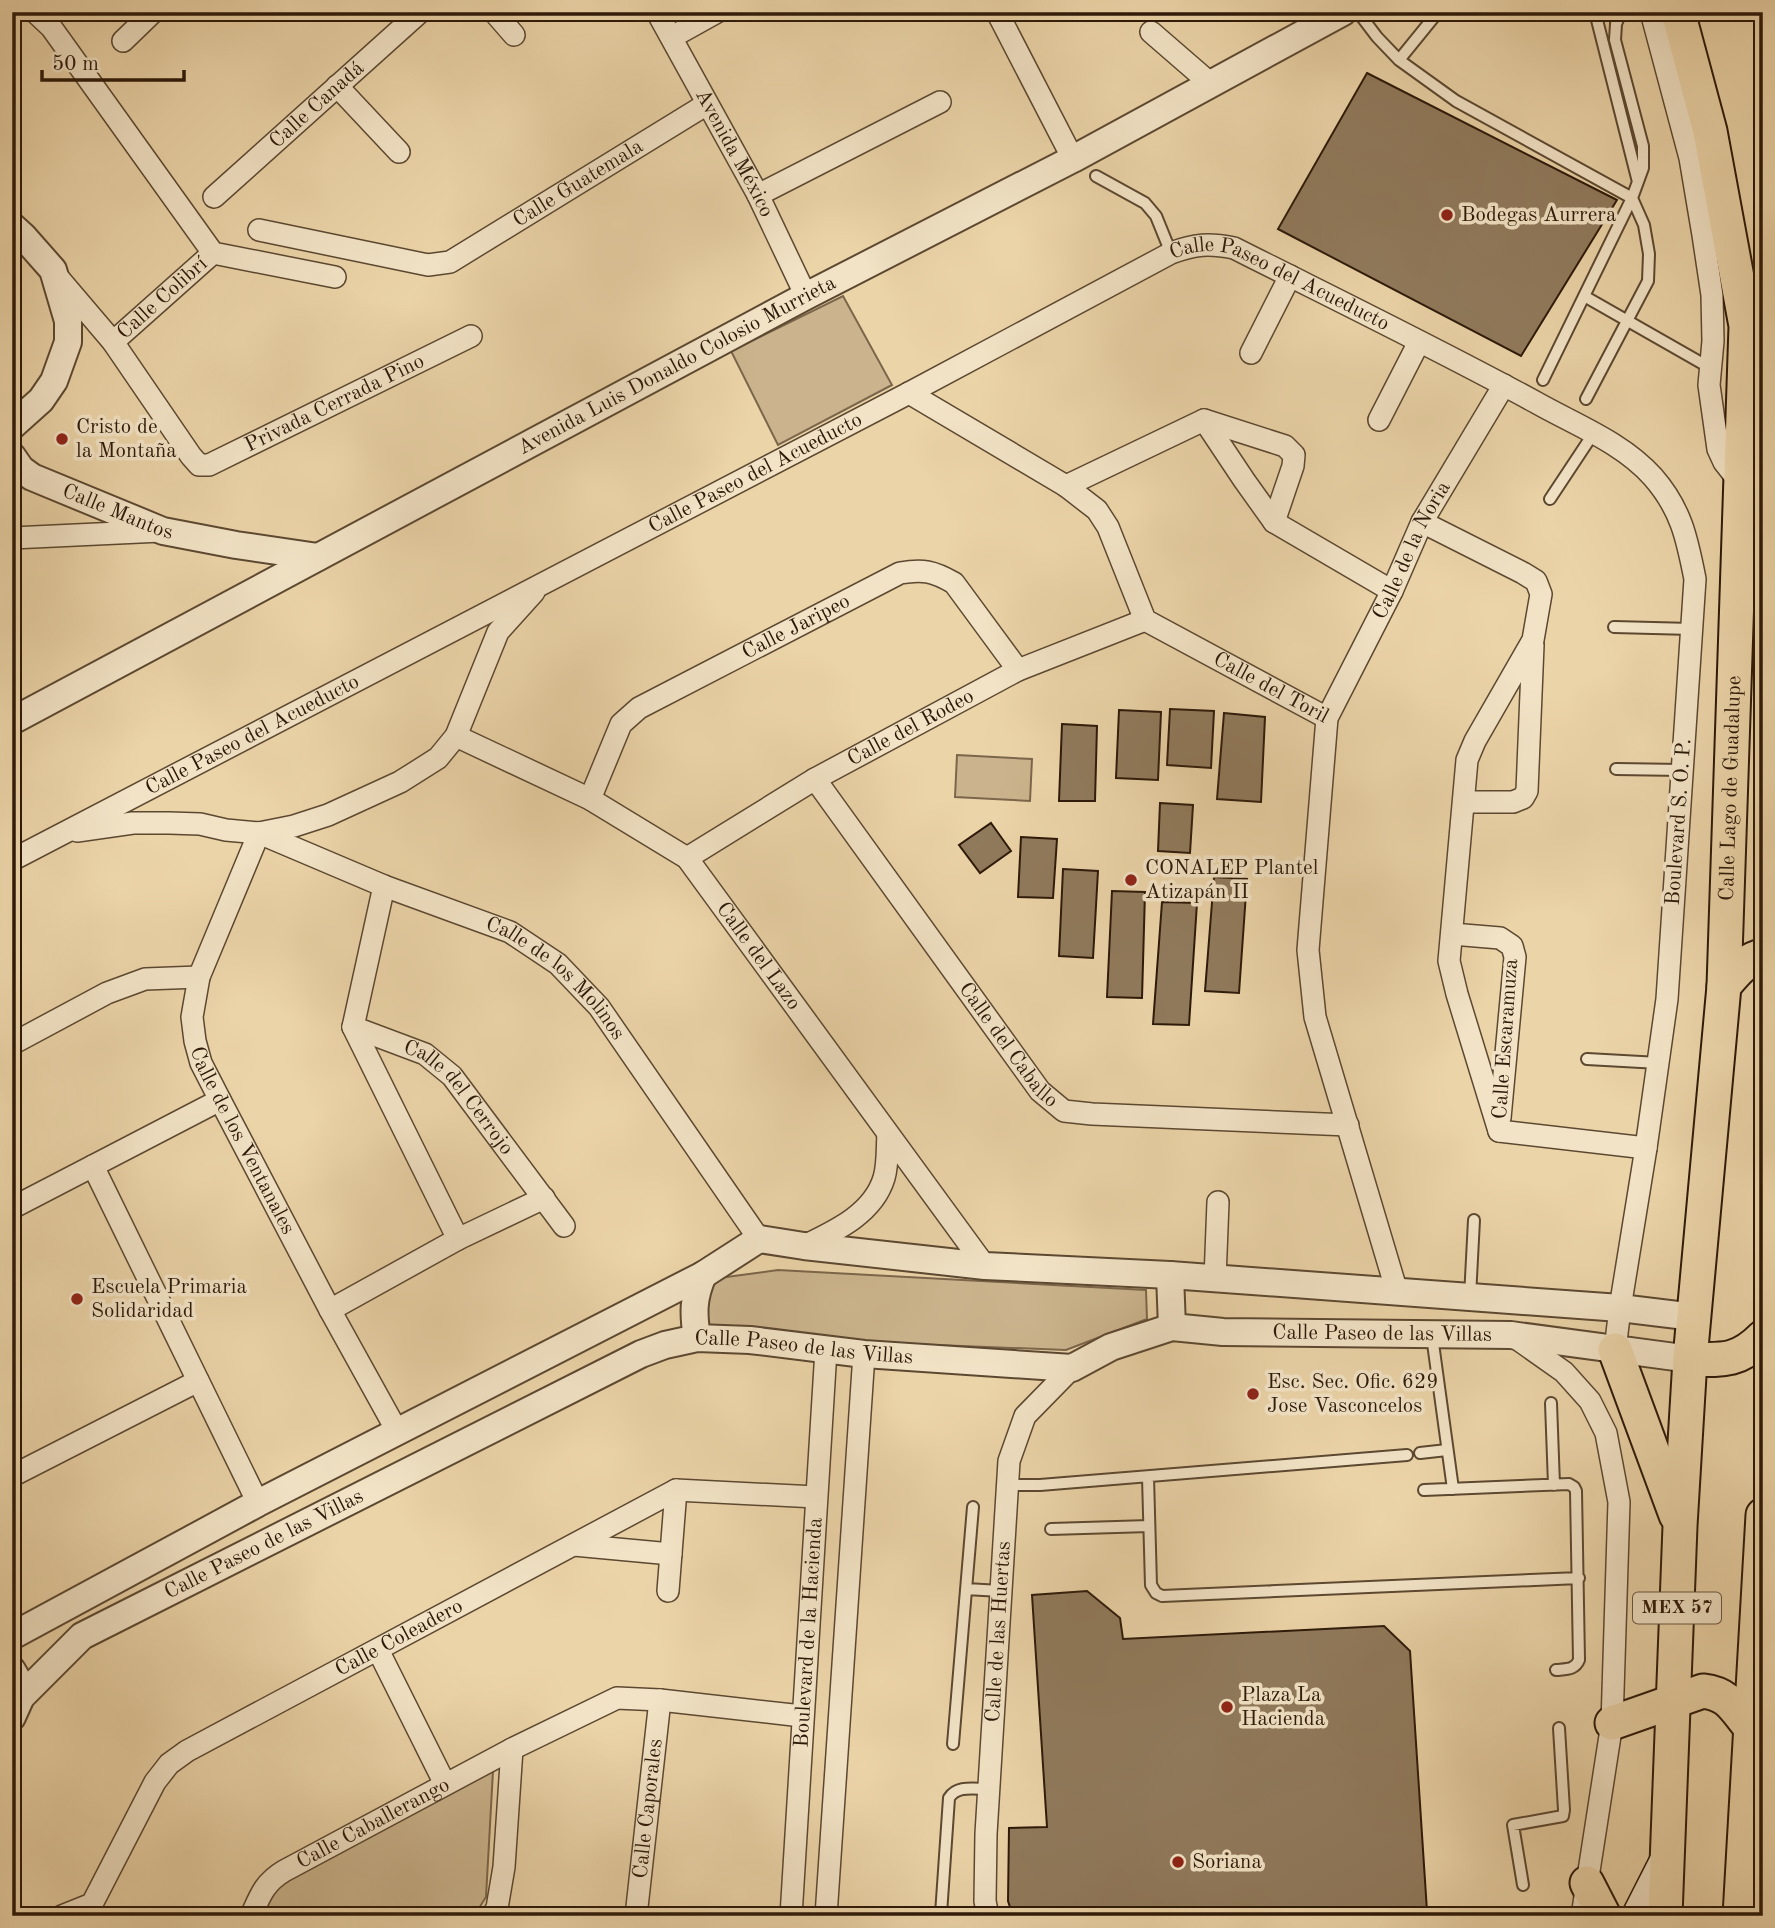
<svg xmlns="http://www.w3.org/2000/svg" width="1775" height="1928" font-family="'Old Standard TT',serif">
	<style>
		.green { fill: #cbb48d; stroke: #7c664b; stroke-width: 2 }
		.building { fill: #907a5c; stroke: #2d1909; stroke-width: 2 }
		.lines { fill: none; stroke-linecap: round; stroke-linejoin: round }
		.service-casing { stroke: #5c4831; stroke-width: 14 }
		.minor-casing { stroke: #5c4831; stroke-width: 24 }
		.tertiary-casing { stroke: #5c4831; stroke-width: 30 }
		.secondary-casing { stroke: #2d1909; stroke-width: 33 }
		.primary-casing { stroke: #2d1909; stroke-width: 37 }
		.service { stroke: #f2e3c6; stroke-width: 10 }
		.minor { stroke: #f2e3c6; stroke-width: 21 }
		.tertiary { stroke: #f2e3c6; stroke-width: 26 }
		.secondary { stroke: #f2e3c6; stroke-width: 30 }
		.primary { stroke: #ebd4a8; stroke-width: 33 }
		.poi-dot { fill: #8f2418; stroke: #f2e3c6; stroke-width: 2.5 }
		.labels { text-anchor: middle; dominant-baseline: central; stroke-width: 7; stroke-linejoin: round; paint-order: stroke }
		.shield { fill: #f2e3c6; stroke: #685642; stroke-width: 2 }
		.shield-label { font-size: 19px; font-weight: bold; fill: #2d1909 }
		.street-label { font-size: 21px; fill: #2d1909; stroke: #f2e3c6 }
		.poi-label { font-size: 21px; fill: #2d1909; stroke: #f2e3c6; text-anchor: start }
	</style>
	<rect width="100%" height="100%" fill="#ebd4a8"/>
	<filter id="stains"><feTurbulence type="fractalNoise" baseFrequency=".00286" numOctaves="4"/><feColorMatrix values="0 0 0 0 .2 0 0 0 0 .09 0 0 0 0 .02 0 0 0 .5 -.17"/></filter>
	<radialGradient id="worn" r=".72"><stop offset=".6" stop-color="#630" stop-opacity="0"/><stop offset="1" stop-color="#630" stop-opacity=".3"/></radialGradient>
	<path class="green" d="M843 296 892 385 778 445 731 351Z
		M957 755 1032 759 1030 801 955 797Z
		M778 1270 1146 1290 1147 1319 1066 1350 886 1343 705 1327 704 1291 719 1278Z
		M493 1771 486 1897 474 1916H258L272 1887Z"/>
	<path class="building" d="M1367 73 1617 200 1521 356 1278 229Z
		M1170 709 1214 711 1211 768 1167 765Z
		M1119 710 1161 712 1158 780 1116 778Z
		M1224 713 1265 717 1261 802 1217 799Z
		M1062 724 1097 726 1095 801H1059Z
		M1160 803 1193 805 1190 853 1158 851Z
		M991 823 1011 851 980 873 959 845Z
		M1021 837 1057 839 1053 898 1018 897Z
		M1063 869 1098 871 1093 958 1059 956Z
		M1214 877 1247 879 1239 993 1205 991Z
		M1112 891 1145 892 1142 998 1107 997Z
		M1162 902 1197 903 1189 1025 1153 1024Z
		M1087 1591 1120 1618 1123 1639 1384 1626 1410 1651 1427 1911H1438V1916H1013L1008 1901 1009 1828 1047 1827 1032 1595Z"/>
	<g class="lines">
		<g class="service-casing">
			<path id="service" d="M1358 12 1377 37 1399 60 1456 101 1632 198 1644 225 1649 254 1648 281 1586 399
				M1595 12 1638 182
				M1399 60 1438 12
				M1096 176 1145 203 1156 216 1171 253
				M1584 296 1712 369
				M1543 380 1632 198 1643 168V146L1615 40 1616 24 1621 12
				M1550 499 1593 434
				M1614 627 1692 629
				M1616 769 1682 770
				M1587 1059 1659 1063
				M1470 1297 1474 1220
				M1432 1336 1453 1489
				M1551 1403 1554 1485
				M1420 1453 1447 1450
				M1148 1477 1151 1585 1156 1593 1162 1596 1579 1578
				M1008 1485H1040L1407 1455
				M1424 1490 1569 1484 1574 1487 1576 1491 1579 1660C1575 1670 1566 1669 1556 1670
				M1051 1529 1149 1526
				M966 1589 1001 1591
				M953 1744 973 1507
				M1523 1885 1513 1825 1563 1816 1564 1810 1559 1728
				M941 1914 949 1798C957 1785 974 1789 989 1789"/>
		</g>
		<g class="minor-casing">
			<g id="minor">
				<path d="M35 12 51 27 213 253 335 277"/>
				<path d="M494 12 514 35"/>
				<path id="s1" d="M657 12 758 195 806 296"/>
				<path d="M997 12 1073 159"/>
				<path d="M1651 12 1690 158 1703 235 1712 295 1713 341 1709 385 1718 449 1724 462 1742 485"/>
				<path d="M1151 32 1211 84"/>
				<path d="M672 37 717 12"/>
				<path d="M123 41 153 12"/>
				<path d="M337 86 399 152"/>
				<path d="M758 195 940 102"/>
				<path id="s2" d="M214 197 420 12"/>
				<path id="s3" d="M259 230 428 265 450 262 707 104"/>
				<path id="s4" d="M56 275 113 342 191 456 199 465H209L471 336"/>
				<path id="s5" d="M113 342 213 253"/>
				<path d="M1251 353 1290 276"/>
				<path id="s6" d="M909 393 1066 486 1097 510 1108 527 1145 620 1327 718"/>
				<path d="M1204 420 1244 480 1274 522 1392 591"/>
				<path d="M1379 420 1419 342"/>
				<path d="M1066 486 1204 420 1285 446 1294 455 1293 466 1274 522"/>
				<path d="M1422 522 1523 573 1536 581 1541 594 1533 640 1475 741 1467 760 1449 961 1457 994 1499 1131"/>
				<path d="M12 538 161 531"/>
				<path id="s7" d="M456 736 590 799 687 858 985 1266"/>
				<path id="s8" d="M815 779 1040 1091 1064 1111 1092 1114 1348 1125"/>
				<path id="s9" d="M590 799 621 724 639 708 900 573C923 569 933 571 954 583L1018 670"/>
				<path d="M1465 802H1513L1523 798 1527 791 1533 645"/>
				<path id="s10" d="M77 831 133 823H169L200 824 226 830 259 833 384 886 510 932 558 964 599 1007 759 1239"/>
				<path id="s11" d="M259 833 199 977 192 1017 195 1041 201 1063 220 1100 330 1310 397 1431"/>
				<path d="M259 833 294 826 328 815 400 782 438 758 456 736 498 632 534 592"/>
				<path id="s12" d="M687 858 815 779 1018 670 1145 620"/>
				<path id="s13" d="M12 860 909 393 1171 253C1195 244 1209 243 1234 248 1335 299 1438 349 1537 403 1576 425 1623 443 1653 477 1681 509 1687 538 1695 579L1667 999 1646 1148 1620 1308 1615 1350"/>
				<path d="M384 886 353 1027 458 1239"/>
				<path d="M1452 934 1500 938 1512 946 1515 957 1500 1118"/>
				<path id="s14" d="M353 1027 425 1054 452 1076 564 1226"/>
				<path d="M12 1044 107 993 145 979 199 977"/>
				<path d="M1499 1131 1646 1148"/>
				<path d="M93 1166 258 1503"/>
				<path d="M12 1208 220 1100"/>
				<path d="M804 1246C835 1231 873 1214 884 1178 888 1165 887 1148 888 1134"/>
				<path d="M1215 1279 1218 1202"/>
				<path id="s15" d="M1397 1292 1315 1017 1308 950 1327 718 1392 591 1422 522 1504 385"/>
				<path d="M330 1310 458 1239 544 1198"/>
				<path d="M1513 1336 1564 1372 1590 1401 1606 1433 1619 1502 1612 1723 1582 1916"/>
				<path d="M12 1476 198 1381"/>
				<path d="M574 1545 671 1554"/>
				<path d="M668 1591 676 1490"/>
				<path d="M378 1650 445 1784"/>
				<path id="s16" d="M62 1916 92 1904 155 1782 169 1764 187 1751 676 1490 816 1497"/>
				<path id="s17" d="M251 1916C260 1896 264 1883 284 1871L512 1749 617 1698 660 1700 802 1716"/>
				<path d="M492 1916 497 1908 504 1867 512 1749"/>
				<path id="s18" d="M636 1916 660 1700"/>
				<path id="s19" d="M791 1916 826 1350"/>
				<path d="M826 1916 864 1354"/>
				<path id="s20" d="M988 1916 985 1901 986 1834 1009 1461 1025 1416 1072 1368"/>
			</g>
		</g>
		<g class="tertiary-casing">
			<g id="tertiary">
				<path d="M12 226 23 236 53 270 68 321V342L54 381 41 400 12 426"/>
				<path id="s21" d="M12 456 21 469 32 477 163 531 236 545 318 557"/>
				<path id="s22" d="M12 721 806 296 1073 159 1343 12"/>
				<path d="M1170 1275 1172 1327"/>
				<path d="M697 1338C693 1313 693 1298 703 1275"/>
				<path d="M12 1636 258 1503 703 1275 759 1239 804 1246 985 1266 1170 1275 1620 1308 1694 1317"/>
				<path d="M12 1670 19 1682 21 1697"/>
				<path id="s23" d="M12 1717 21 1697 82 1636 641 1354 665 1345 697 1338 750 1340 864 1354 1072 1368 1111 1347 1172 1327 1223 1332 1511 1335 1690 1359"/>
			</g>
		</g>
		<g class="secondary-casing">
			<path id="secondary" d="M1637 1916 1667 1857"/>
		</g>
		<g class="primary-casing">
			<g id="primary">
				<path d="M1724 986C1735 973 1745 959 1763 956"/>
				<path d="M1615 1350 1676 1515"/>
				<path d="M1690 1359C1723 1360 1738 1362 1763 1337"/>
				<path d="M1612 1723 1703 1691C1729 1694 1734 1708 1750 1727"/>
				<path d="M1587 1883 1604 1916"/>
				<path id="s24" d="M1665 1916 1680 1526 1690 1359 1724 986 1746 326 1710 131 1678 12"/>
				<path d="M1740 1916 1763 1515"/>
			</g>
		</g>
		<use href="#service" class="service"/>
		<use href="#minor" class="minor"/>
		<use href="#tertiary" class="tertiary"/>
		<use href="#secondary" class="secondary"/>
		<use href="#primary" class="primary"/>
	</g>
	<g class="poi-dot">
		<circle cx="1447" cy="215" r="7"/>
		<circle cx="62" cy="439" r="7"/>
		<circle cx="1131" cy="880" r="7"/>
		<circle cx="77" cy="1299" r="7"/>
		<circle cx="1253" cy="1394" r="7"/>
		<circle cx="1227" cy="1707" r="7"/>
		<circle cx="1178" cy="1862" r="7"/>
	</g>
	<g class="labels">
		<rect class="shield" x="1633" y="1592.5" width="88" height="31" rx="5"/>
		<g class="shield-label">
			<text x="1677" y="1608">MEX 57</text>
		</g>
		<g class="street-label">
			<text stroke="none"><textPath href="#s2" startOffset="138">Calle Canadá</textPath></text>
			<text stroke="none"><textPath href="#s1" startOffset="161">Avenida México</textPath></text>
			<text stroke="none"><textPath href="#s3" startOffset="345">Calle Guatemala</textPath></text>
			<text stroke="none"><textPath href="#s13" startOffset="1426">Calle Paseo del Acueducto</textPath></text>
			<text stroke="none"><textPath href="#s5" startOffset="66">Calle Colibrí</textPath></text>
			<text stroke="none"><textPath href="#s22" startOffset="754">Avenida Luis Donaldo Colosio Murrieta</textPath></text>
			<text stroke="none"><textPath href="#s4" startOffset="388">Privada Cerrada Pino</textPath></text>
			<text stroke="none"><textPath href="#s13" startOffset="838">Calle Paseo del Acueducto</textPath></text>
			<text stroke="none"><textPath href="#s21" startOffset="122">Calle Mantos</textPath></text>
			<text stroke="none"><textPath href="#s15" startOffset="775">Calle de la Noria</textPath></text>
			<text stroke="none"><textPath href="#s9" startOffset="282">Calle Jaripeo</textPath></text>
			<text stroke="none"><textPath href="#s6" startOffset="485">Calle del Toril</textPath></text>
			<text stroke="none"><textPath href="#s12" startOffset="259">Calle del Rodeo</textPath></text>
			<text stroke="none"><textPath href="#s13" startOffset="271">Calle Paseo del Acueducto</textPath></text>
			<text stroke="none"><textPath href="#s24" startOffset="1130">Calle Lago de Guadalupe</textPath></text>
			<text transform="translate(1679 822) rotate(-86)">Boulevard S. O. P.</text>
			<text stroke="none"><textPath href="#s7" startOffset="383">Calle del Lazo</textPath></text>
			<text stroke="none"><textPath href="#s10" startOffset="518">Calle de los Molinos</textPath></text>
			<text transform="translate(1506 1039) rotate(-86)">Calle Escaramuza</text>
			<text stroke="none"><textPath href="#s8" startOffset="329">Calle del Caballo</textPath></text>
			<text stroke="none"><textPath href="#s14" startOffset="131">Calle del Cerrojo</textPath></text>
			<text stroke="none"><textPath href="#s11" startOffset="331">Calle de los Ventanales</textPath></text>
			<text stroke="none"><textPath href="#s23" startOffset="1488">Calle Paseo de las Villas</textPath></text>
			<text stroke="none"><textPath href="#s23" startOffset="900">Calle Paseo de las Villas</textPath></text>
			<text stroke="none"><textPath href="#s23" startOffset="312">Calle Paseo de las Villas</textPath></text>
			<text stroke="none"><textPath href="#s20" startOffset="285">Calle de las Huertas</textPath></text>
			<text stroke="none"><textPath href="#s19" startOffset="284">Boulevard de la Hacienda</textPath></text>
			<text stroke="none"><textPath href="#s16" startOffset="455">Calle Coleadero</textPath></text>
			<text stroke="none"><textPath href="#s18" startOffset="108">Calle Caporales</textPath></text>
			<text stroke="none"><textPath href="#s17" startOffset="158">Calle Caballerango</textPath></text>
		</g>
		<g class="poi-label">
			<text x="1461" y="215">Bodegas Aurrera</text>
			<text x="76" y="427">Cristo de<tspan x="76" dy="24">la Montaña</tspan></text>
			<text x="1145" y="868">CONALEP Plantel<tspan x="1145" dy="24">Atizapán II</tspan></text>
			<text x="91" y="1287">Escuela Primaria<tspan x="91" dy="24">Solidaridad</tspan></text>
			<text x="1267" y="1382">Esc. Sec. Ofic. 629<tspan x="1267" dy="24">Jose Vasconcelos</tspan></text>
			<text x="1241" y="1695">Plaza La<tspan x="1241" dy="24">Hacienda</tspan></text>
			<text x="1192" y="1862">Soriana</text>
		</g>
	</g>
	<rect width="1775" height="1928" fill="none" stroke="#ebd4a8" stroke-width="42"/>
	<rect x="14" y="14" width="1747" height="1900" fill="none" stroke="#2d1909" stroke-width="3.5"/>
	<rect x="21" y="21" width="1733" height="1886" fill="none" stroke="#2d1909" stroke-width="2"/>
	<path d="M42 70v10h142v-10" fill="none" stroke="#2d1909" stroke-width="3.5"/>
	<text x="52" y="70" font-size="21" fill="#2d1909" stroke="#f2e3c6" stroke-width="5" paint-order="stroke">50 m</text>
	<rect width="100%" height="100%" filter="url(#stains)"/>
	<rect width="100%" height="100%" fill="url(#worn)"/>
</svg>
